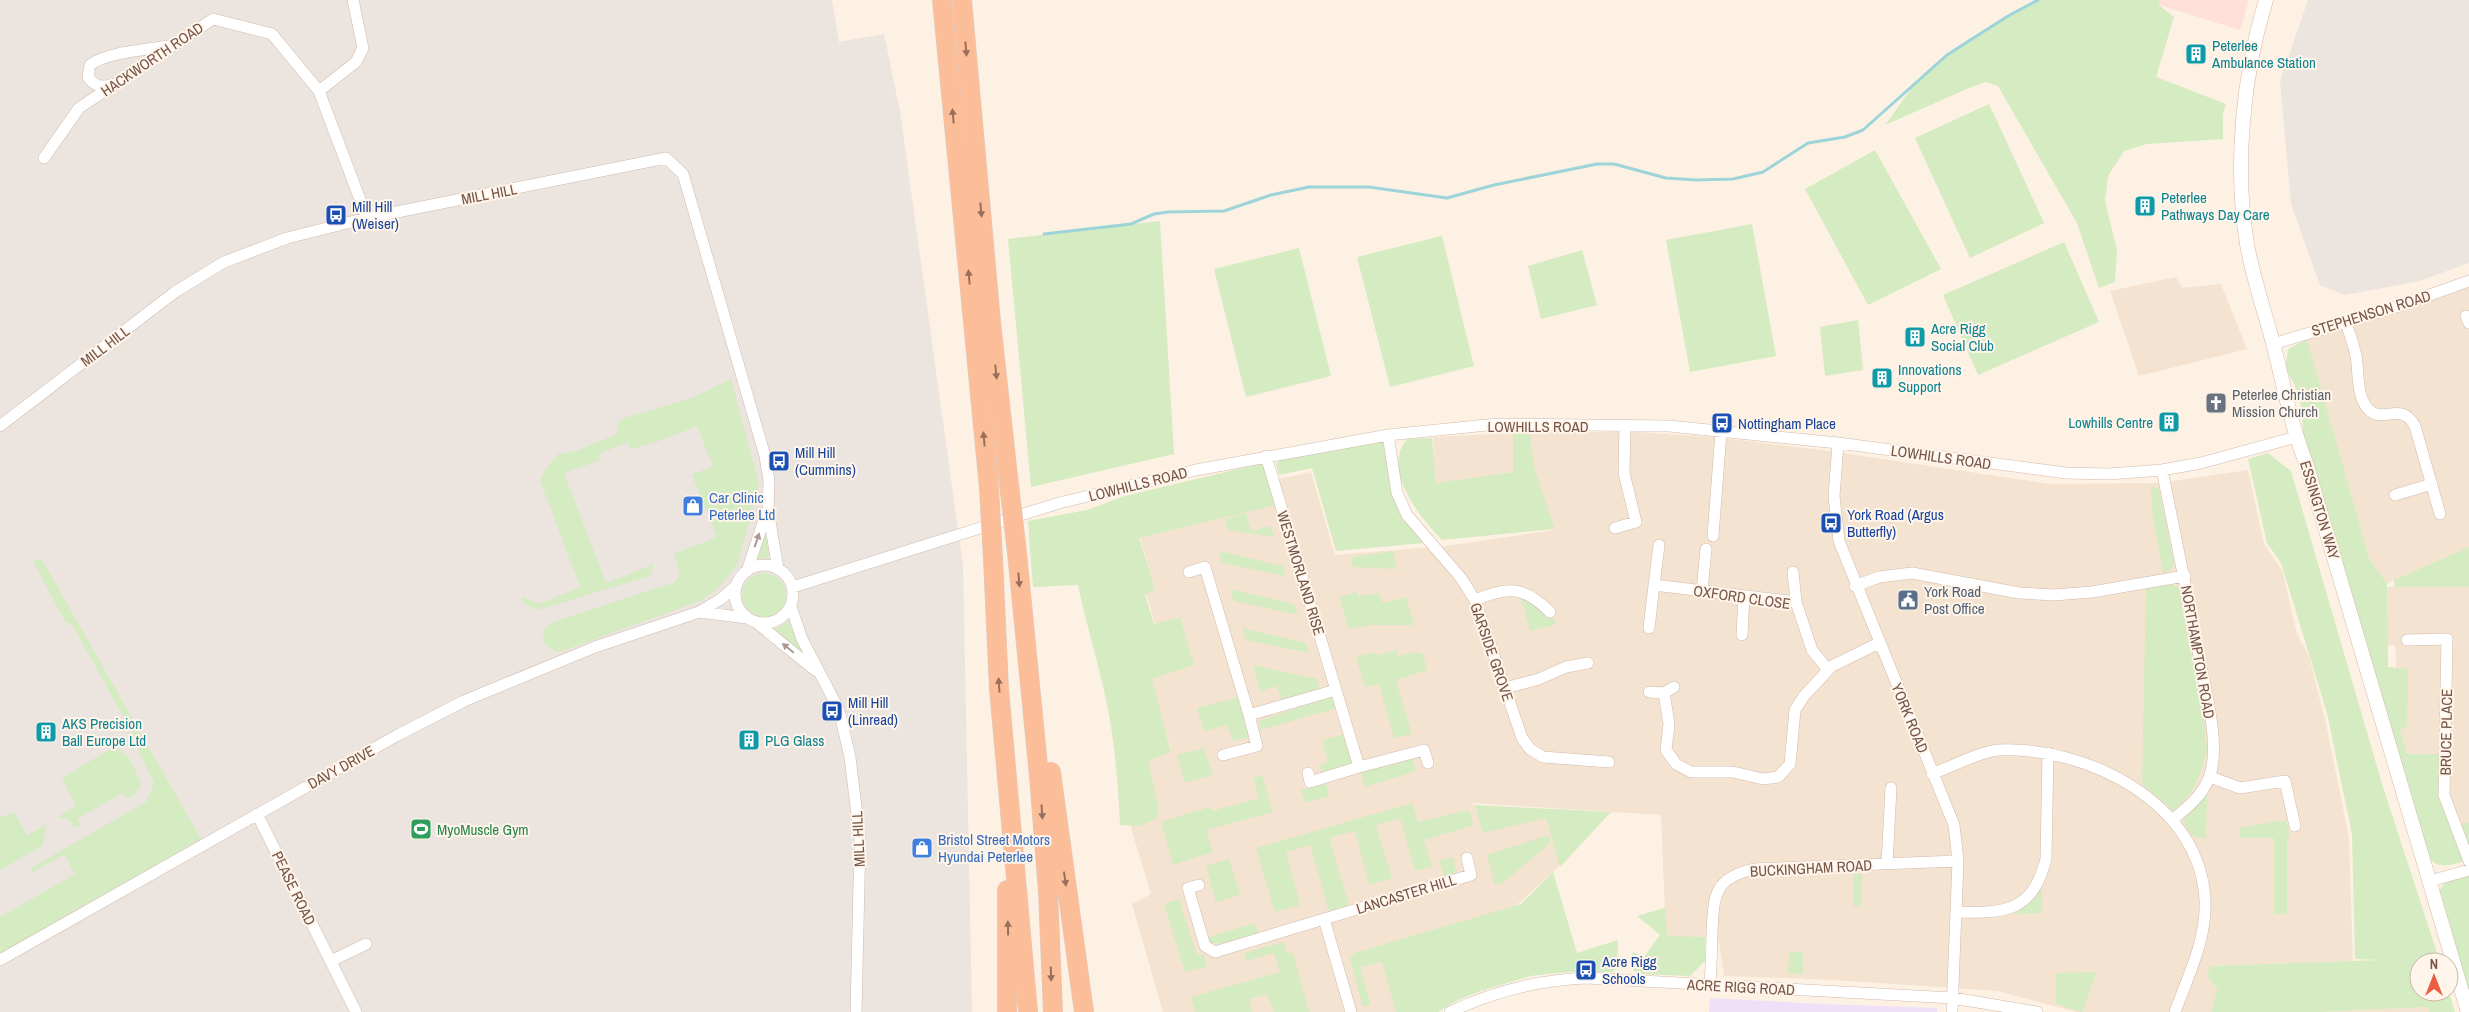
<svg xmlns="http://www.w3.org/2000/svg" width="2469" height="1012" font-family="'Archivo Narrow',sans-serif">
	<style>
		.residential { fill: #f5e3d1 }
		.commercial { fill: #fee0d6 }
		.industrial { fill: #ece4de }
		.education { fill: #eee0f9 }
		.green { fill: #d5ebc1 }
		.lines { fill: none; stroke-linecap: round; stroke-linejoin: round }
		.stream { stroke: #9cd4da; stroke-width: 3 }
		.minor-casing { stroke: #d1baac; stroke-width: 12 }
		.tertiary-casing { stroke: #d1baac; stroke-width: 15 }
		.trunk-casing { stroke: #d9cfcc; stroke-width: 20 }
		.minor { stroke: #fff; stroke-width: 11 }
		.tertiary { stroke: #fff; stroke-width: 14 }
		.trunk { stroke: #fcbe98; stroke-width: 19 }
		.trunk-bridge-casing { stroke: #d9cfcc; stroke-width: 20; stroke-linecap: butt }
		.trunk-bridge { stroke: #fcbe98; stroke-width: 19 }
		.oneway { fill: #986f5c }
		.oneway2 { fill: #ad9991 }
		.labels { text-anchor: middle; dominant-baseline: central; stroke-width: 4; stroke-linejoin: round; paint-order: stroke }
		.culture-label { font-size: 15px; fill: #0d838f; stroke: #fff5ea; text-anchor: start }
		.street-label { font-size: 15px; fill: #765548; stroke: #fff5ea }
		.transit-label { font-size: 15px; fill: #164399; stroke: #fff5ea; text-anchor: start }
		.worship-label { font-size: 15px; fill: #5b616d; stroke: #fff5ea; text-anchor: start }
		.shop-label { font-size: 15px; fill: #366cbe; stroke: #fff5ea; text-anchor: start }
		.service-label { font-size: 15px; fill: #4e5e75; stroke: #fff5ea; text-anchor: start }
		.leisure-label { font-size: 15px; fill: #27864d; stroke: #fff5ea; text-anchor: start }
	</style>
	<rect width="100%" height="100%" fill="#fdf1e3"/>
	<path class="residential" d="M2176 277 2182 288 2221 284 2247 349 2139 376 2110 291Z
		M2469 287V547L2387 583 2370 560 2307 339Z
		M1537 432H1639L1713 437 1822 450 2050 484 2160 483 2248 470 2264 544 2282 570 2297 634 2309 656 2326 724 2349 838 2353 961 2210 966 2207 976 2217 989 2211 1012H2076L1998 991 1834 980 1724 976 1719 942 1666 938 1661 815 1472 803 1485 831 1549 816 1562 863 1402 1012H1163L1132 904 1151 894 1131 828 1141 796 1147 761 1171 749 1150 678 1193 665 1179 617 1155 624 1146 593 1155 589 1140 538 1266 506 1278 479 1311 472 1335 555 1446 546 1554 530 1533 468 1435 486 1433 437Z
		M2382 587H2469V861L2444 795 2445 755 2407 754 2400 729 2395 645 2383 646Z
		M2427 1007 2430 1012H2321Z"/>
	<path class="commercial" d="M2160 0H2249L2240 30 2159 5Z"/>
	<path class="industrial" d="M0 0H832L839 42 884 34 900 111 963 566 972 1012H0Z
		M2308 0H2469V263L2419 281 2345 295 2320 285 2291 204 2280 81Z"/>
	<path class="education" d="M1710 998 1822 1004 1937 1008V1012H1709Z"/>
	<path class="green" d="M2038 0H2160L2159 5 2174 17 2156 77 2226 104 2223 114V139L2147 144 2124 151 2108 176 2105 201 2117 250 2115 282 2099 288 2077 223 1998 86 1986 82 1969 88 1885 125C1898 108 1910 88 1925 73 1957 42 2000 21 2038 0Z
		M1989 104 2044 223 1970 258 1915 138Z
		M1875 150 1941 269 1868 305 1805 189Z
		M1160 221 1174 454 1031 487 1008 239Z
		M1752 224 1776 356 1690 372 1666 240Z
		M1442 236 1474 366 1390 387 1357 257Z
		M2064 242 2099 322 1978 375 1943 295Z
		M1299 248 1331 376 1246 397 1214 269Z
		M1582 250 1597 305 1541 319 1528 266Z
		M1858 320 1863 370 1825 376 1820 327Z
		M2307 339 2370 560 2387 583 2388 667 2408 669 2407 726 2400 730 2407 754H2445L2451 825 2469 823V860C2451 864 2437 873 2426 853L2303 434C2303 411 2301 389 2285 370L2288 349Z
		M731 379 759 485 737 565 721 585 703 600 559 652 550 649 543 642 544 630 553 622 673 583 680 576 674 554 717 537 692 475 713 466 697 426 656 442 631 449 628 442 601 453 598 461 564 473 606 583 654 564 650 576 538 610 526 605 521 600 523 597 539 604 580 587 540 480 545 470 558 454 576 451 617 434 618 424 624 418 692 398Z
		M1530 431 1534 467 1555 529 1442 540C1420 517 1381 471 1407 439L1432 438 1436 483 1513 472V432Z
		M1383 440 1393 493 1424 543 1336 551 1312 468 1279 475 1276 464 1285 456Z
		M2268 453 2291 471 2382 784 2440 962H2419V992H2449L2455 1012H2430L2427 1007 2321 1012H2211L2217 989 2207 976 2210 966 2381 960 2355 959 2352 834 2327 713 2281 563 2267 543 2248 459Z
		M1263 463 1276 505 1139 538 1155 589 1145 595 1154 624 1180 617 1194 665 1152 679 1171 752 1148 761 1159 808 1156 819 1139 826 1120 825C1118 783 1115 741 1106 700 1098 661 1086 624 1078 585L1033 587 1028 521 1087 510 1125 496Z
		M2151 486 2159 489 2174 564 2169 571 2163 573 2152 512Z
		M1246 513 1251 531 1271 526 1274 537 1228 530 1225 519Z
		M766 528 769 559 755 558Z
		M2469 547V587H2394V580Z
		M1219 551 1283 566 1285 576 1222 563Z
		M1393 551 1397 569 1353 567 1351 557Z
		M41 558 201 839 0 953V917L75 874 64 854 32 873 31 868 146 802 154 783 138 750 140 747 74 628 70 623H66L33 562Z
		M742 595a22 22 0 1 1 44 0a22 22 0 1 1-44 0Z
		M2171 584 2179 588 2205 728 2207 751 2202 768 2193 790 2174 811 2142 784 2146 588Z
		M1230 589 1294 604 1298 615 1234 601Z
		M1356 592 1359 596 1379 593 1383 603 1406 597 1414 625H1370L1349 629 1339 597Z
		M1520 595 1551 615 1556 624 1530 631Z
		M788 622 806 654 804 655 773 630Z
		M1242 628 1306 643 1309 653 1246 640Z
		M1396 650 1398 656 1415 652 1423 654 1427 670 1396 680 1412 734 1394 738 1379 684 1365 687 1356 657 1375 652 1377 655Z
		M1253 665 1317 679 1320 690 1282 701 1277 686 1260 691Z
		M1332 696 1337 708 1260 730 1259 721Z
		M1239 697 1250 737 1233 741 1227 725 1204 731 1197 708Z
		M1344 734 1352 757 1351 763 1348 766 1325 774 1321 771 1319 765 1328 762 1322 740Z
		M112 748C129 748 135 771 141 784L135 794 128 799 122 793 77 819 82 825 75 827 66 818H60L59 816 76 806 62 778Z
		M1204 748 1213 775 1185 783 1177 755Z
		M1412 757 1416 771 1365 787 1361 773Z
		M1262 775 1273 812 1206 830 1213 852 1173 865 1161 822 1210 807 1212 811 1259 798 1253 778Z
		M1326 783 1329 796 1305 803 1301 790Z
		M2207 794 2206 839 2192 836 2184 823V817Z
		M1412 803 1418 822 1469 810 1474 825 1424 840 1433 867 1415 871 1400 818 1376 825 1392 878 1369 885 1355 831 1329 838 1349 905 1329 911 1310 845 1286 852 1300 905 1275 912 1256 848Z
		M1474 805 1611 812 1560 867 1546 818 1483 833Z
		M14 812 27 835 47 824C44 832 45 839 42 846L0 870V818Z
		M2286 820 2290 837 2287 838V914H2274V838H2240L2239 828Z
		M1549 835 1551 842 1503 883 1495 885 1487 855Z
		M1453 857 1456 871 1453 875 1445 878 1439 861Z
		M1229 859 1240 895 1216 902 1206 866Z
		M1553 872 1577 953 1618 940 1617 968 1613 972H1569L1530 976 1478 992 1456 1001 1438 1012H1396L1382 962 1360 967 1371 1005 1363 1007 1350 959 1354 953 1521 904Z
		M1854 874H1862L1861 907 1853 906Z
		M2469 874V997L2439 893C2444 878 2456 878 2469 874Z
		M2042 888V913L2013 914 2029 903Z
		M1179 899 1197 955 1204 954 1207 967 1185 972 1164 904Z
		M1665 908 1667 936 1705 937V961L1690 976 1637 974 1630 966V957L1634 952 1644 957 1660 935 1637 916Z
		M1255 923 1258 933 1219 944 1209 942V937Z
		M1283 942 1287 954 1293 953 1309 1012H1274L1267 994 1249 999 1252 1012H1195L1191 997 1280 972 1274 953 1246 961 1244 953Z
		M1789 952H1803V974H1788Z
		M2097 972 2082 1012 2056 1004V973Z"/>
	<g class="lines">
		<path class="stream" d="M1044 234 1131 224 1154 214 1168 212 1224 211 1271 195 1309 187H1369L1447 198 1494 185 1597 164H1614L1666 178 1696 180 1733 179 1763 172 1808 143 1845 137 1863 130 1947 55 2008 16 2038 0"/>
		<g class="minor-casing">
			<path id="minor" d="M112 85C101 87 95 87 88 77L90 65C106 52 147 50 168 46
				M319 91 356 62 363 48 353 0
				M44 158 79 108 213 19 272 34 319 91 367 218
				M2466 316 2469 323
				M2346 322C2349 333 2354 345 2356 356 2359 372 2356 396 2368 409 2383 425 2401 400 2415 426L2440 514
				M2273 344 2396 307 2469 281
				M0 426 175 292 224 262 287 238 367 218 666 158 683 174 765 456 769 481 768 510 778 569
				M1388 435 1397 493 1407 515 1461 578 1475 600 1522 738 1530 749 1543 757 1609 762
				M1838 443 1834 496 1839 541 1954 825 1958 861 1952 1012
				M1266 456 1359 767 1424 750 1428 763
				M2162 470C2175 534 2188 597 2200 661 2206 693 2221 747 2209 778 2202 796 2187 808 2172 820
				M2395 495 2432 484
				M1615 528 1636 522 1624 473 1625 425
				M1713 536 1721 432
				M1659 545 1654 585 1796 602 1812 650 1828 670
				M735 594a29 29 0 1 1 58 0a29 29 0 1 1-58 0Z
				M747 571 767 511
				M1189 572 1205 567 1249 715 1336 690
				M1793 572 1796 602
				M1855 586 1879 577 1912 573 2019 593 2054 595 2092 592 2185 576
				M793 587 1059 503 1196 470 1388 435 1497 424 1669 426 1838 443 2066 473 2109 474 2162 470 2201 463 2296 437
				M1702 591 1706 549
				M1475 600C1508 586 1524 586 1550 612
				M791 607 802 639 839 710 850 757 860 840 856 1012
				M699 612 747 618
				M757 623 815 670
				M1649 628 1654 585
				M1742 635 1744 596
				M2407 640 2447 639 2444 795 2469 861
				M1674 687 1664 693 1669 724 1666 750 1676 764 1691 772H1733L1763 779 1778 777 1790 764 1795 710 1804 696 1832 666 1879 643
				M1505 688 1539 679 1566 667 1588 663
				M1649 692 1664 693
				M1223 755 1257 746 1249 715
				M1308 773 1310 782 1359 767
				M1932 774C1948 768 1984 750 1999 750 2086 746 2200 802 2205 900 2207 939 2188 976 2175 1012
				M2210 777 2240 788 2285 781 2295 826
				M257 814 356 1012
				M1887 864 1891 788
				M2430 881 2469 870
				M1199 885 1188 888 1205 946 1215 952 1324 919
				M1956 912C2005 913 2032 913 2046 859L2048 753
				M0 960 396 736 464 701 595 647 699 612 721 599 737 585
				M331 961 366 944
				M1710 985C1711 967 1712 949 1712 931 1714 895 1714 878 1754 869L1958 861
				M1351 1012 1324 919 1471 875 1467 858
				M1450 1012C1494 991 1538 980 1587 978L1953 998 2037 1012"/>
		</g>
		<g class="tertiary-casing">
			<path id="tertiary" d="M2266 0C2243 74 2234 167 2247 244 2253 279 2265 312 2274 347 2284 386 2291 425 2306 463L2468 1012"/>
		</g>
		<g class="trunk-casing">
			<path id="trunk" d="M942 0 989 488
				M962 0 991 322 1008 476
				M1017 553 1039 776 1048 892 1053 1012
				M993 559 999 689 1028 1012
				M1051 772 1084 1012
				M1007 890V1012"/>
		</g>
		<use href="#minor" class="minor"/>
		<use href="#tertiary" class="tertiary"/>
		<use href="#trunk" class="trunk"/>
		<g class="trunk-bridge-casing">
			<path id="trunk-bridge" d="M1008 476 1017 553
				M989 488 993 559"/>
		</g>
		<use href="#trunk-bridge" class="trunk-bridge"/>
	</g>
	<defs><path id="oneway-solid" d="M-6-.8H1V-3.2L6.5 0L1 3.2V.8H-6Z" transform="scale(1.25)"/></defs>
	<g class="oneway">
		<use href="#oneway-solid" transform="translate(966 49) rotate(85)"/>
		<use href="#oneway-solid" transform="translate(953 116) rotate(-95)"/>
		<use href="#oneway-solid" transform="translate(981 210) rotate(85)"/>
		<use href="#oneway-solid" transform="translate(969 277) rotate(-95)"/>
		<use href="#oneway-solid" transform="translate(996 372) rotate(84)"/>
		<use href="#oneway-solid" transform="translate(984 439) rotate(-95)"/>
		<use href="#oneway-solid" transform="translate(1019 580) rotate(85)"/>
		<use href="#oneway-solid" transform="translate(999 685) rotate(-94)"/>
		<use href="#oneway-solid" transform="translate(1042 812) rotate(86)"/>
		<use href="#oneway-solid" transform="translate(1065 879) rotate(82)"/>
		<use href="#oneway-solid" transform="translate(1008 928) rotate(-91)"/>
		<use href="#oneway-solid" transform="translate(1051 974) rotate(88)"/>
	</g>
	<g class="oneway2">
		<use href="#oneway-solid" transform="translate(757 540) rotate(-71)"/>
		<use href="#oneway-solid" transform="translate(788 648) rotate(-141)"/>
	</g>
	<defs>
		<g id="building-square" transform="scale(1.125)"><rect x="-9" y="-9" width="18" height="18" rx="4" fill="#0f9aa8" stroke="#fff5ea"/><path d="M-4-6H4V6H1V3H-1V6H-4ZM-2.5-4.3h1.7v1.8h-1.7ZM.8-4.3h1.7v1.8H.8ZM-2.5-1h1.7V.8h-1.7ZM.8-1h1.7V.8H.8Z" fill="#fff"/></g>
		<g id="bus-square" transform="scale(1.125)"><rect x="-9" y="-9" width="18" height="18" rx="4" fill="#1a4fb4" stroke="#fff5ea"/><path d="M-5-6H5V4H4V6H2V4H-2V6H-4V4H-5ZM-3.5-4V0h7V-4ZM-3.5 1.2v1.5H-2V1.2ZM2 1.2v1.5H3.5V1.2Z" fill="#fff"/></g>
		<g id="church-square" transform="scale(1.125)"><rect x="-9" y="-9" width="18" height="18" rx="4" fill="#6b7280" stroke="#fff5ea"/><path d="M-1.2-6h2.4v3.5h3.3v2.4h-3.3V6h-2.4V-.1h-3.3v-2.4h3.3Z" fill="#fff"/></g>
		<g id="shop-square" transform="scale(1.125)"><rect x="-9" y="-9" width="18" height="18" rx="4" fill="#3f7fe0" stroke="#fff5ea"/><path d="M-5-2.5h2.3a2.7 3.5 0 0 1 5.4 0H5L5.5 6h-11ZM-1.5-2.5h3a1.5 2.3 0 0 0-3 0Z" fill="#fff"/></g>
		<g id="civic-square" transform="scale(1.125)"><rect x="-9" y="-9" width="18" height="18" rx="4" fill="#5c6f8a" stroke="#fff5ea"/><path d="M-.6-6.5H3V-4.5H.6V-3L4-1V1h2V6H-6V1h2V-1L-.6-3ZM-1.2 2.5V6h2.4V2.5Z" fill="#fff"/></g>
		<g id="stadium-square" transform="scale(1.125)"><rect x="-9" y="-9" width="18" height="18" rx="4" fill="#2e9e5b" stroke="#fff5ea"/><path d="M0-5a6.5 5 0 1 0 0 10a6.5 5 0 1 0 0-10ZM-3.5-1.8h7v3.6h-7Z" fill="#fff"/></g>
	</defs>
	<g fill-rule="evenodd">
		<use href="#building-square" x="2196" y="54"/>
		<use href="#building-square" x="2145" y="206"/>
		<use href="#bus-square" x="336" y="215"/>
		<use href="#building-square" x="1915" y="337"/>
		<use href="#building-square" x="1882" y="378"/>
		<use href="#church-square" x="2216" y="403"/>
		<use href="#building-square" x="2169" y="422"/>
		<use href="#bus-square" x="1722" y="423"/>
		<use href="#bus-square" x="779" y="461"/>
		<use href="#shop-square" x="693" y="506"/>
		<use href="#bus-square" x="1831" y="523"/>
		<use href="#civic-square" x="1908" y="600"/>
		<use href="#bus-square" x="832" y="711"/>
		<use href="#building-square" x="46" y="732"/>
		<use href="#building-square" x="749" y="740"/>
		<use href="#stadium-square" x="421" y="829"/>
		<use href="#shop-square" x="922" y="848"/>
		<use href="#bus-square" x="1586" y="970"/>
	</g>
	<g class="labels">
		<g class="culture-label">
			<text x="2212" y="45">Peterlee<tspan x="2212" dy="17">Ambulance Station</tspan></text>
			<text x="2161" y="197">Peterlee<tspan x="2161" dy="17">Pathways Day Care</tspan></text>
			<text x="1931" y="328">Acre Rigg<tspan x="1931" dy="17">Social Club</tspan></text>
			<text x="1898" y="369">Innovations<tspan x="1898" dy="17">Support</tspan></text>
			<text x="2153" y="422" text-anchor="end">Lowhills Centre</text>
			<text x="62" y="723">AKS Precision<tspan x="62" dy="17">Ball Europe Ltd</tspan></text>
			<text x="765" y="740">PLG Glass</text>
		</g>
		<g class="street-label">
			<text transform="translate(152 59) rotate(-34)">HACKWORTH ROAD</text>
			<text transform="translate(489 194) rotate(-11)">MILL HILL</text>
			<text transform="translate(2371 313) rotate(-17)">STEPHENSON ROAD</text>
			<text transform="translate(105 346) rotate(-37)">MILL HILL</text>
			<text x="1538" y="426">LOWHILLS ROAD</text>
			<text transform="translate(1941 457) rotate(8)">LOWHILLS ROAD</text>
			<text transform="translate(1138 484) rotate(-14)">LOWHILLS ROAD</text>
			<text transform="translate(2320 510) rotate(73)">ESSINGTON WAY</text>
			<text transform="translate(1301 573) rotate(73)">WESTMORLAND RISE</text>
			<text transform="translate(1742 597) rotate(8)">OXFORD CLOSE</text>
			<text transform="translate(1492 652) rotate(71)">GARSIDE GROVE</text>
			<text transform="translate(2198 652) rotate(80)">NORTHAMPTON ROAD</text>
			<text transform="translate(1910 718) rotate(68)">YORK ROAD</text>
			<text transform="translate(2446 732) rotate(-89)">BRUCE PLACE</text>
			<text transform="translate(341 767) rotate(-29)">DAVY DRIVE</text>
			<text transform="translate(858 839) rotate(-93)">MILL HILL</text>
			<text transform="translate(1811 868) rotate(-3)">BUCKINGHAM ROAD</text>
			<text transform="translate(294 888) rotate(64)">PEASE ROAD</text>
			<text transform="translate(1406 894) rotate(-17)">LANCASTER HILL</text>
			<text transform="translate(1741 987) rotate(3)">ACRE RIGG ROAD</text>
		</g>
		<g class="transit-label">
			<text x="352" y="206">Mill Hill<tspan x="352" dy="17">(Weiser)</tspan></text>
			<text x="1738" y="423">Nottingham Place</text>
			<text x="795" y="452">Mill Hill<tspan x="795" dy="17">(Cummins)</tspan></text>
			<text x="1847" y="514">York Road (Argus<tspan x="1847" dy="17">Butterfly)</tspan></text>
			<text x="848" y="702">Mill Hill<tspan x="848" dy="17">(Linread)</tspan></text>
			<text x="1602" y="961">Acre Rigg<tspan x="1602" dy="17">Schools</tspan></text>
		</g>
		<g class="worship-label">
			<text x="2232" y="394">Peterlee Christian<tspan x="2232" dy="17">Mission Church</tspan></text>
		</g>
		<g class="shop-label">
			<text x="709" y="497">Car Clinic<tspan x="709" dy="17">Peterlee Ltd</tspan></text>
			<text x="938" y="839">Bristol Street Motors<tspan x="938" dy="17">Hyundai Peterlee</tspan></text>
		</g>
		<g class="service-label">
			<text x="1924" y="591">York Road<tspan x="1924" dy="17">Post Office</tspan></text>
		</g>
		<g class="leisure-label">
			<text x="437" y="829">MyoMuscle Gym</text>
		</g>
	</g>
	<g transform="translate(2434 977)"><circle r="24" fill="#fff5ea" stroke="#c8b5a9"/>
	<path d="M0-4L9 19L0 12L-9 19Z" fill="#ec5e43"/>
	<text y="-8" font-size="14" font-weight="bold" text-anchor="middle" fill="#765548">N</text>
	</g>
</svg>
